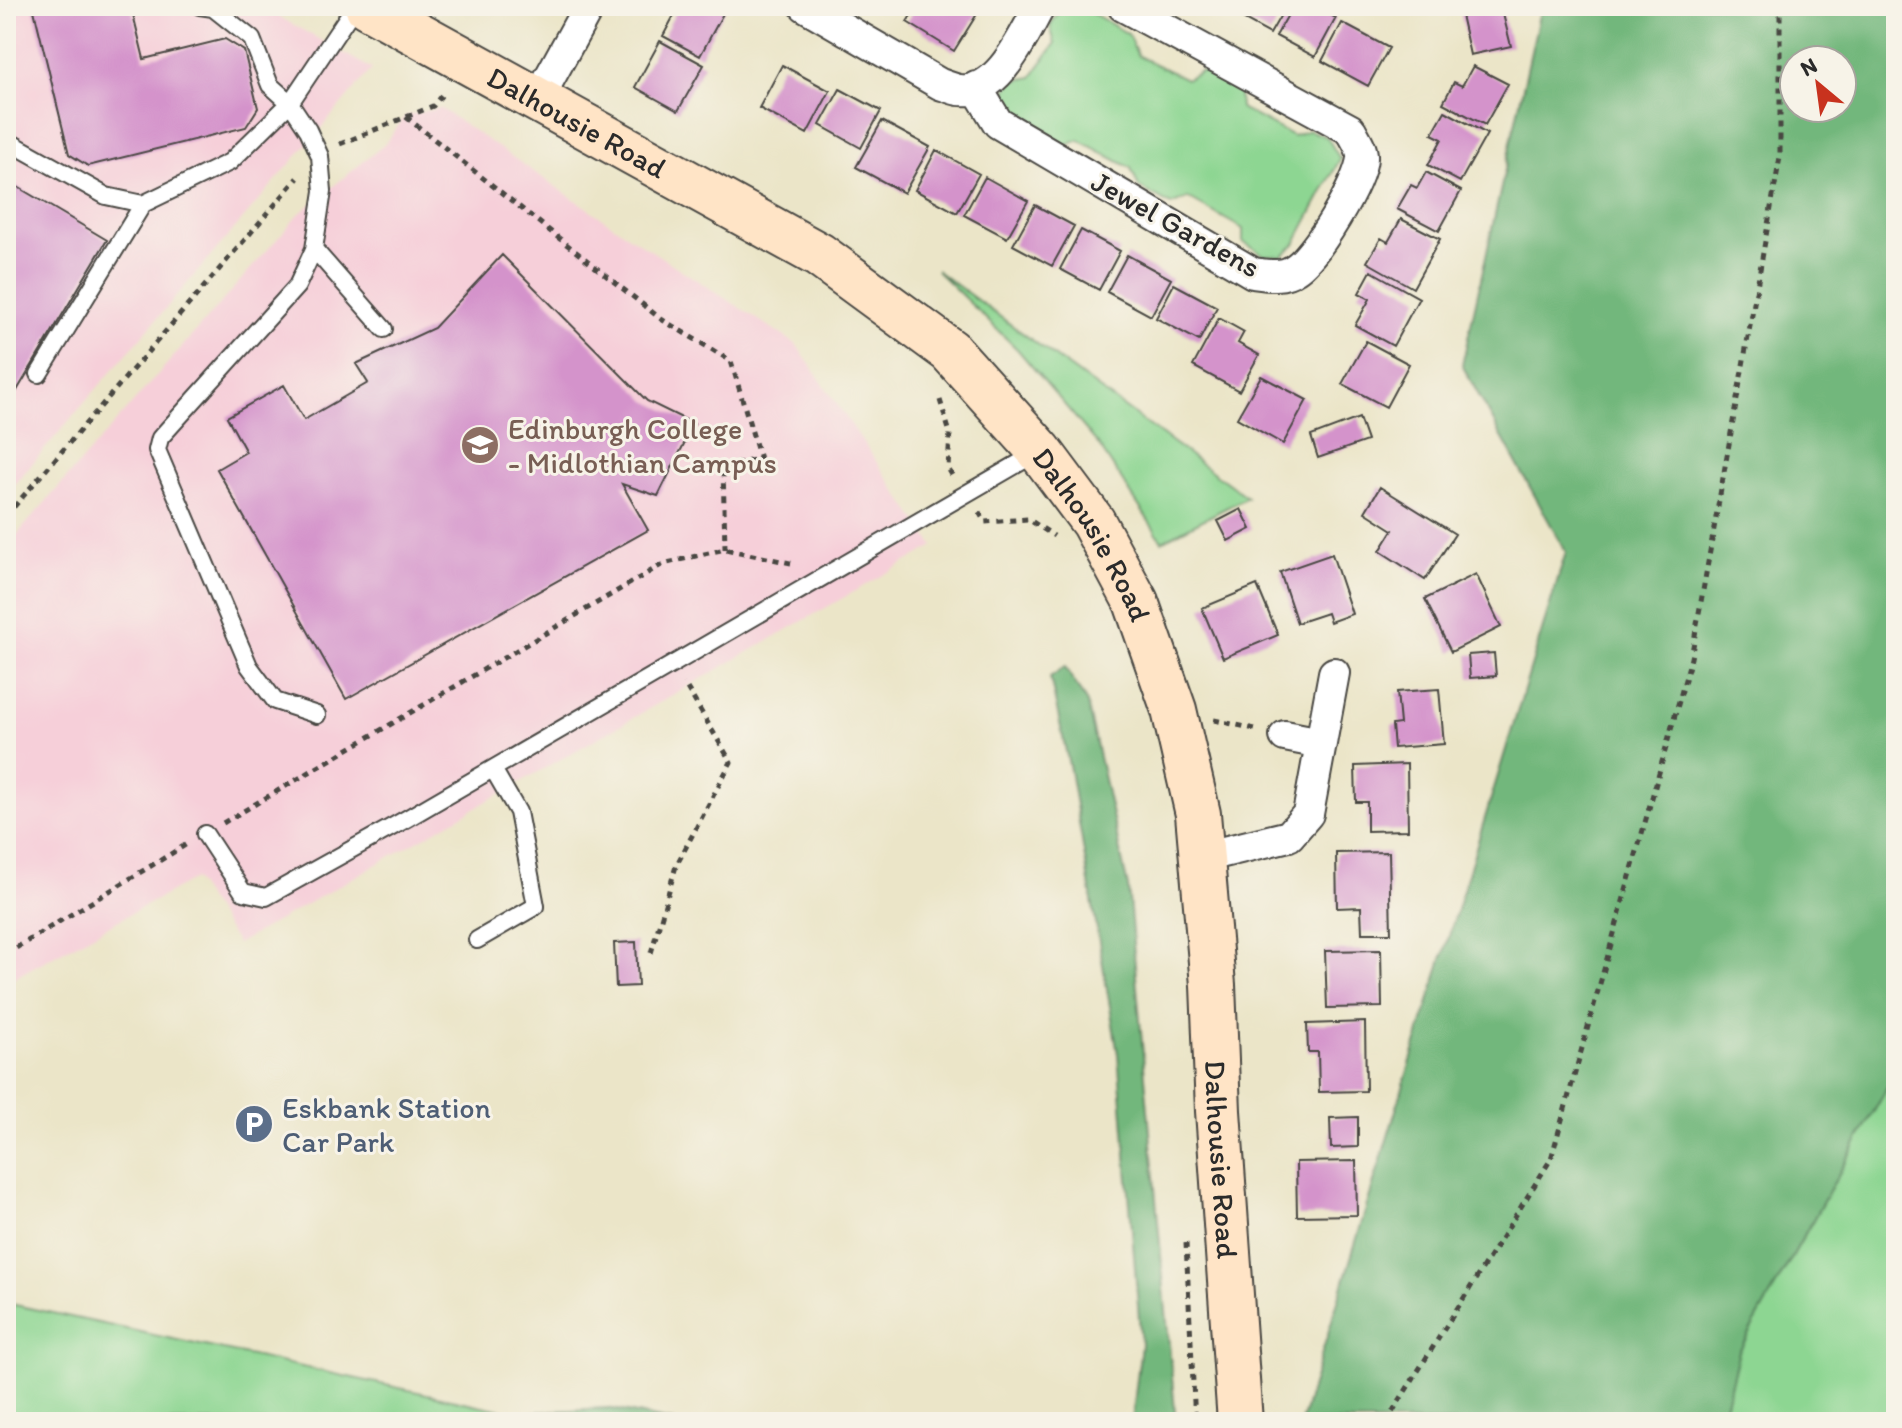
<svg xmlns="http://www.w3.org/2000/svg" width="1902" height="1428" font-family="Itim,sans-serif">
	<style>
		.built { fill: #f6cfd9 }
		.green { fill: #8dd692; stroke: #5c805e; stroke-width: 2 }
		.forest { fill: #72b77c; stroke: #4e7154; stroke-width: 2; fill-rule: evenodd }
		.building { fill: #d493cb }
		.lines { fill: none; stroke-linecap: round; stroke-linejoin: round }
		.service-casing { stroke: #484743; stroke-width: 20 }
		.minor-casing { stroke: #484743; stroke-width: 34 }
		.secondary-casing { stroke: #484743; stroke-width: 48 }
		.path { stroke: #484743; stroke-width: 5; stroke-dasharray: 6 6; stroke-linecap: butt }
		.service { stroke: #fff; stroke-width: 16 }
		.minor { stroke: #fff; stroke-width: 30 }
		.secondary { stroke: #ffe4c6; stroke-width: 44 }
		.labels { text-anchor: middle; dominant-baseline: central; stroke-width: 6; stroke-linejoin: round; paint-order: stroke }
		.street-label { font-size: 30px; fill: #2b2b2b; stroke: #f7f3e8 }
		.education-label { font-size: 30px; fill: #785e54; stroke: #f7f3e8; text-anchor: start }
		.service-label { font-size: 30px; fill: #4e5e75; stroke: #f7f3e8; text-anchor: start }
	</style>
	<rect width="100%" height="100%" fill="#f7f3e8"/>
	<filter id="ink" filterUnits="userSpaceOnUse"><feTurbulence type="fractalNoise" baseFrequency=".0125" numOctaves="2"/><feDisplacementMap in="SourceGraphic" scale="16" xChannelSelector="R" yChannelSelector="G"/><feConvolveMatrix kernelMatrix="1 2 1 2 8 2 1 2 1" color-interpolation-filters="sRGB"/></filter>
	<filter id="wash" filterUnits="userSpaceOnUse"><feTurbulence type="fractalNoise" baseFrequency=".006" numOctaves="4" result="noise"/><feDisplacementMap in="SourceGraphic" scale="32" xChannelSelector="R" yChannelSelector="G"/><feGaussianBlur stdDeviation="1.8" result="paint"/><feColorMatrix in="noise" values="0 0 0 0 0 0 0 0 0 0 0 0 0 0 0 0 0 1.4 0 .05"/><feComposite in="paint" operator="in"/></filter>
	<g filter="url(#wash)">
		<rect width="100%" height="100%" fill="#ebe5c8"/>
		<path class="built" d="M11 6H260L372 69 6 494V14Z
			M440 108 630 237 796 344 934 546 237 944 194 879 6 982V547L299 214 385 144 405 116Z"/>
		<path class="green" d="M1066 6H1080L1128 34 1138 56 1186 79 1202 71 1239 93 1240 108 1293 136 1309 130 1327 137 1340 159 1295 244 1282 256 1264 255 1243 242V229L1188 198 1171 205 1139 187 1131 168 1079 140 1065 146 1007 113 1002 97 1012 81 1032 77 1055 44 1050 26 1061 8Z
			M936 270 1247 497 1162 541 1098 444 1018 350Z
			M1896 1072V1422H1721L1739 1351Z
			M6 1303 515 1413 514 1422H6Z"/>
		<path class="forest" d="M1541 6H1896V1072L1739 1351 1721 1422H1301L1566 552 1462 365ZM1794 60H1842V108H1794Z
			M1065 667 1087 703 1128 887 1176 1422H1132L1141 1344 1118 1054 1070 770 1050 677Z
			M608 1408 675 1422H514L515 1413Z"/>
		<g id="blocks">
			<path class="building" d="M33 6H131L144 59 225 39 244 51 258 108 246 127 88 166 69 154Z
				M679 6H717L725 10 700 56 663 36Z
				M917 6H926L934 11 937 6H982L954 51 907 22Z
				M1226 6H1286L1270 34 1224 9Z
				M1293 6H1314L1336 18 1315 57 1276 36Z
				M1459 6H1501L1511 46 1470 55Z
				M1342 23 1389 48 1368 86 1322 61Z
				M660 41 704 65 678 111 635 87Z
				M782 65 830 91 807 134 759 108Z
				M1473 66 1508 84 1485 125 1443 103 1454 82 1462 86Z
				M840 89 881 111 861 148 820 125Z
				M1445 111 1487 134 1460 182 1428 165 1442 139 1432 134Z
				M882 121 930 147 904 193 856 167Z
				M936 150 979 174 957 213 915 190Z
				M1426 172 1461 191 1439 231 1397 209 1411 185 1417 188Z
				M985 177 1028 201 1007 238 964 215Z
				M6 180 107 240 6 409Z
				M1035 205 1074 226 1052 266 1013 245Z
				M1401 219 1440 239 1413 288 1367 262 1381 238 1388 242Z
				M1081 230 1120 251 1099 290 1060 269Z
				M502 255 647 401 694 424 658 496 622 484 648 530 346 699 217 469 246 452 227 417 284 385 304 420 368 383 356 364 434 328Z
				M1127 255 1171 279 1151 316 1107 292Z
				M1371 271 1419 298 1393 346 1355 325 1370 299 1359 293Z
				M1174 284 1217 307 1199 341 1156 318Z
				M1219 318 1244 332 1238 343 1259 355 1239 391 1193 366Z
				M1366 341 1409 364 1386 407 1342 384Z
				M1261 376 1307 400 1283 444 1237 418Z
				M1359 418 1367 441 1318 458 1311 436Z
				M1380 487 1455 534 1425 580 1380 551 1393 530 1365 512Z
				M1241 509 1251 529 1228 541 1218 521Z
				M1332 554 1352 614 1330 622 1327 613 1297 623 1280 572Z
				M1476 574 1501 627 1451 652 1425 599Z
				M1257 585 1278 635 1223 658 1202 608Z
				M1494 653 1496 676 1470 678 1468 655Z
				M1439 689 1444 744 1394 748 1392 725 1400 724 1397 692Z
				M1407 764 1408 830 1367 831V802H1356L1355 766Z
				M1389 852 1391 933H1362L1361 907 1337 908 1336 853Z
				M636 942 638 986 616 987 614 943Z
				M1381 950 1382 1007 1327 1008 1325 951Z
				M1365 1022 1366 1091 1319 1092 1318 1052H1308L1307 1024Z
				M1358 1117V1147L1331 1148 1330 1118Z
				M1356 1161 1357 1215 1297 1216 1296 1162Z"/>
		</g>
	</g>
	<g filter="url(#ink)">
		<use href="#blocks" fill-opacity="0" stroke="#484743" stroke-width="2"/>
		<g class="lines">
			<g class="service-casing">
				<path id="service" d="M200 6 213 8 252 39 270 85 290 103 308 130 320 156 323 191 314 249 297 286 160 438 157 450 249 666 275 701 317 715
					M6 140 106 196 143 204 230 162 290 103 355 6
					M314 249 384 329
					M39 374 143 204
					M205 834 243 892 266 897 408 818 1038 452
					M477 940 536 906 518 812 493 769"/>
			</g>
			<g class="minor-casing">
				<path id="minor" d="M805 6 940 84C946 86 953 89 959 90 999 95 1024 34 1040 6
					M976 87 998 123 1253 273C1267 275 1283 278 1295 269 1316 256 1360 183 1362 158 1363 149 1355 138 1351 130L1123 6
					M538 99 589 6
					M1285 736 1321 743
					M1203 857 1289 836 1308 814 1334 673"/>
			</g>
			<g class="secondary-casing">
				<g id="secondary">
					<path id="s1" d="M367 6 819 255 950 351 1040 451 1093 522 1136 602 1174 710 1198 814 1213 985 1218 1111 1240 1422"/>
				</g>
			</g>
			<path class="path" d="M406 117 661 319 731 361 760 459 723 466 725 549
				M340 144 433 106 444 92
				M940 400 950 433 948 468 952 475
				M979 512 985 522 1028 519 1054 536
				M6 516 298 178
				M1214 720 1255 729
				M223 823 663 564 725 549 795 564
				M651 953 676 866 731 762 684 683
				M6 954 187 844
				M1186 1243 1195 1422
				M1386 1422 1551 1159 1691 658 1780 157V6"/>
			<use href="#service" class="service"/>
			<use href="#minor" class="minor"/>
			<use href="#secondary" class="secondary"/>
		</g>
	</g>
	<defs>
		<g id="university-disc" transform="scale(2)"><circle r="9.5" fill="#8d6e63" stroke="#f7f3e8"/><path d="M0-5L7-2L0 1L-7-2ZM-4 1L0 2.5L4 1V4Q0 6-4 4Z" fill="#fff"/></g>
		<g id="parking-disc" transform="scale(2)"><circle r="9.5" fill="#5c6f8a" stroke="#f7f3e8"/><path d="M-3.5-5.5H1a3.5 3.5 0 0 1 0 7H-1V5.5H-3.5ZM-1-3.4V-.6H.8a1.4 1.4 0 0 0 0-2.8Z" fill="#fff"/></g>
	</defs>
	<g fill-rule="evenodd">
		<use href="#university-disc" x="480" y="445"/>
		<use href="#parking-disc" x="254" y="1124"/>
	</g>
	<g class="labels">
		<g class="street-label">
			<text stroke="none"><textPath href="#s1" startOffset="240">Dalhousie Road</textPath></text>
			<text transform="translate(1176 224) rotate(29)">Jewel Gardens</text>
			<text stroke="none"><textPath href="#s1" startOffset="912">Dalhousie Road</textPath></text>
			<text stroke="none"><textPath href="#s1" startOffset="1560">Dalhousie Road</textPath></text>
		</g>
		<g class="education-label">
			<text x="508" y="428">Edinburgh College<tspan x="508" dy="34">- Midlothian Campus</tspan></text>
		</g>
		<g class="service-label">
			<text x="282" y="1107">Eskbank Station<tspan x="282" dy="34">Car Park</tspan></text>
		</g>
	</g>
	<rect width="1902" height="1428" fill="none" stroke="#f7f3e8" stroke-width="32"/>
	<g transform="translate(1818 84) rotate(331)"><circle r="38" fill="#f7f3e8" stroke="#a5a39c" stroke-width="2"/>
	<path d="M0-6L14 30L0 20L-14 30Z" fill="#c8321e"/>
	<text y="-12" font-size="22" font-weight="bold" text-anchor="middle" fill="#2b2b2b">N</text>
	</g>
</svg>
